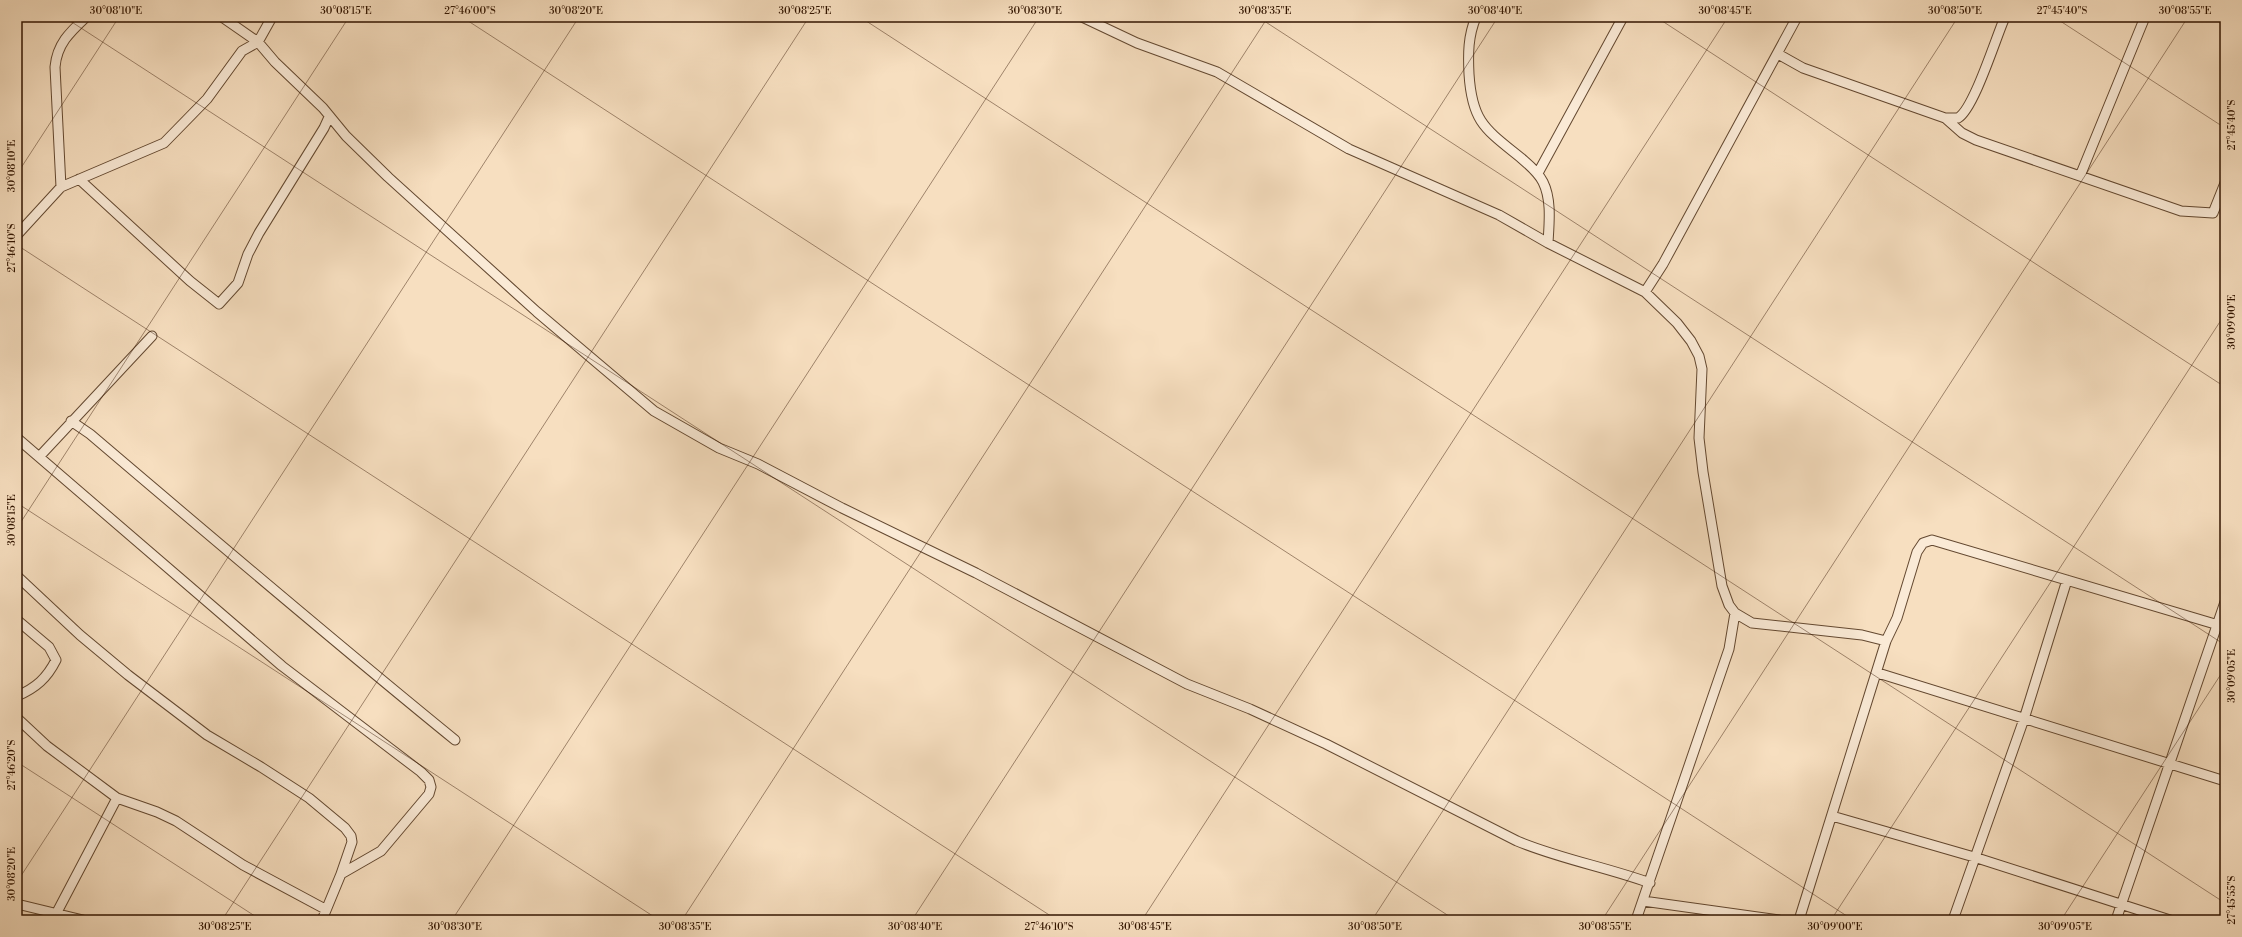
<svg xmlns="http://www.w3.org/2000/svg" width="2242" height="937" font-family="'Libre Bodoni',serif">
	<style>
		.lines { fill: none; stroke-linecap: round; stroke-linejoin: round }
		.minor-casing { stroke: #634830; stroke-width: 11 }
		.minor { stroke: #faead6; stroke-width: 9 }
		.ticks { fill: none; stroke: #321500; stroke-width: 1; stroke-opacity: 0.45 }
		.neatline { fill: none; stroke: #321500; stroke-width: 1.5 }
		.ticks-label { font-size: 10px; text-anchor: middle; fill: #321500 }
	</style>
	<rect width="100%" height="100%" fill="#f7dfc0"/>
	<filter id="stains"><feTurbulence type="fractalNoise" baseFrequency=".005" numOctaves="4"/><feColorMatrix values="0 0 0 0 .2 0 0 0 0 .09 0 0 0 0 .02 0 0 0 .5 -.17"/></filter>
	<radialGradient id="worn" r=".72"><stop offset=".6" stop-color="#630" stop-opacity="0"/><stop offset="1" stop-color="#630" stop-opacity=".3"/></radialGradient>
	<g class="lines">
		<g class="minor-casing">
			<path id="minor" d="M222 17 258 42 275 62 323 108 346 136 388 177 537 312 654 411 719 448 758 464 842 508 976 573 1187 684 1250 709 1326 744 1517 841C1560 859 1606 867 1650 883
				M1082 17 1137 43 1217 72 1349 149 1499 215 1548 243 1645 292 1677 323 1691 341 1699 356 1702 369 1699 438 1703 472 1722 586 1729 605 1735 613 1752 623 1862 635 1886 641 1799 920
				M1476 17C1468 36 1468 54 1469 74 1472 122 1485 129 1521 158 1529 165 1538 172 1543 182 1552 200 1549 224 1548 243
				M1778 54 1803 68 1945 118H1958C1974 109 1996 37 2005 17
				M1945 118 1962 133 1976 140 2181 211 2213 213 2225 183
				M1538 173 1623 17
				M2080 176 2145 17
				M79 179 190 281 219 304 238 283 248 254 259 233 324 128 329 117
				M61 187 55 67C57 44 70 32 86 17
				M17 235 61 187 164 143 207 99 242 51 258 42 272 17
				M1645 292 1663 264 1797 17
				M71 421 90 434C211 537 332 640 455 740
				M17 438 282 666 421 772 429 780 431 787 429 794 381 851 341 874 322 920
				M39 457 152 336
				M17 576 80 635 128 675 207 735 261 767 309 798 345 828 351 836 352 842 341 874
				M17 620 49 647 56 660C47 678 36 688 17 696
				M1886 641 1897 618 1917 552 1923 543 1932 540 2225 627
				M1878 673 2225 781
				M17 718 47 746 117 798
				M1832 816 1974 857 2170 920
				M1643 901 1779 920
				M17 904 83 920
				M56 914 117 798 157 812 176 821 243 865 325 909
				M1636 920 1729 649 1735 613
				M1953 920 2024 719 2067 580
				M2116 920 2225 602"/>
		</g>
		<use href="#minor" class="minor"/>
	</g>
	<path class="ticks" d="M64 17 1455 920M462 17 1853 920M860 17 2225 903M1258 17 2225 645M1656 17 2225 387M2054 17 2225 128M17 174 119 17M17 245 1057 920M17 503 659 920M17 528 349 17M17 762 261 920M17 882 579 17M222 920 809 17M452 920 1039 17M682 920 1268 17M912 920 1498 17M1142 920 1728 17M1372 920 1958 17M1602 920 2188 17M1831 920 2225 314M2061 920 2225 668"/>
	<rect width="2242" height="937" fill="none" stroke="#f7dfc0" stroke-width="44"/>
	<rect x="22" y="22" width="2198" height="893" class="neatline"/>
	<g class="ticks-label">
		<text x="116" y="14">30°08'10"E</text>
		<text x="346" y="14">30°08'15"E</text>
		<text x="470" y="14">27°46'00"S</text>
		<text x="576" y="14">30°08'20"E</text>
		<text x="805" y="14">30°08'25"E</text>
		<text x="1035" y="14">30°08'30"E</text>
		<text x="1265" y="14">30°08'35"E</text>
		<text x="1495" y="14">30°08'40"E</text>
		<text x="1725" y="14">30°08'45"E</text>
		<text x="1955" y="14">30°08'50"E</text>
		<text x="2062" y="14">27°45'40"S</text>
		<text x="2185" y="14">30°08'55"E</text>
		<text transform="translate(2231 125) rotate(-90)" y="4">27°45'40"S</text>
		<text transform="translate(11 166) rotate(-90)" y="4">30°08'10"E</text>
		<text transform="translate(11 248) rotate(-90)" y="4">27°46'10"S</text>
		<text transform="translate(2231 322) rotate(-90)" y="4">30°09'00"E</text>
		<text transform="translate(11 520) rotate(-90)" y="4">30°08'15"E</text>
		<text transform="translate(2231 676) rotate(-90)" y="4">30°09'05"E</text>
		<text transform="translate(11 765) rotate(-90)" y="4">27°46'20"S</text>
		<text transform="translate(11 874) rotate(-90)" y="4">30°08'20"E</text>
		<text transform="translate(2231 900) rotate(-90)" y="4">27°45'55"S</text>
		<text x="225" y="930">30°08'25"E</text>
		<text x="455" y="930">30°08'30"E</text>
		<text x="685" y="930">30°08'35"E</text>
		<text x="915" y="930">30°08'40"E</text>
		<text x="1049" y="930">27°46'10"S</text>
		<text x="1145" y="930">30°08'45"E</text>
		<text x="1375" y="930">30°08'50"E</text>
		<text x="1605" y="930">30°08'55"E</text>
		<text x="1835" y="930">30°09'00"E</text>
		<text x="2065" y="930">30°09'05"E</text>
	</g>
	<rect width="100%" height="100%" filter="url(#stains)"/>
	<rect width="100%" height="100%" fill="url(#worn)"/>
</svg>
